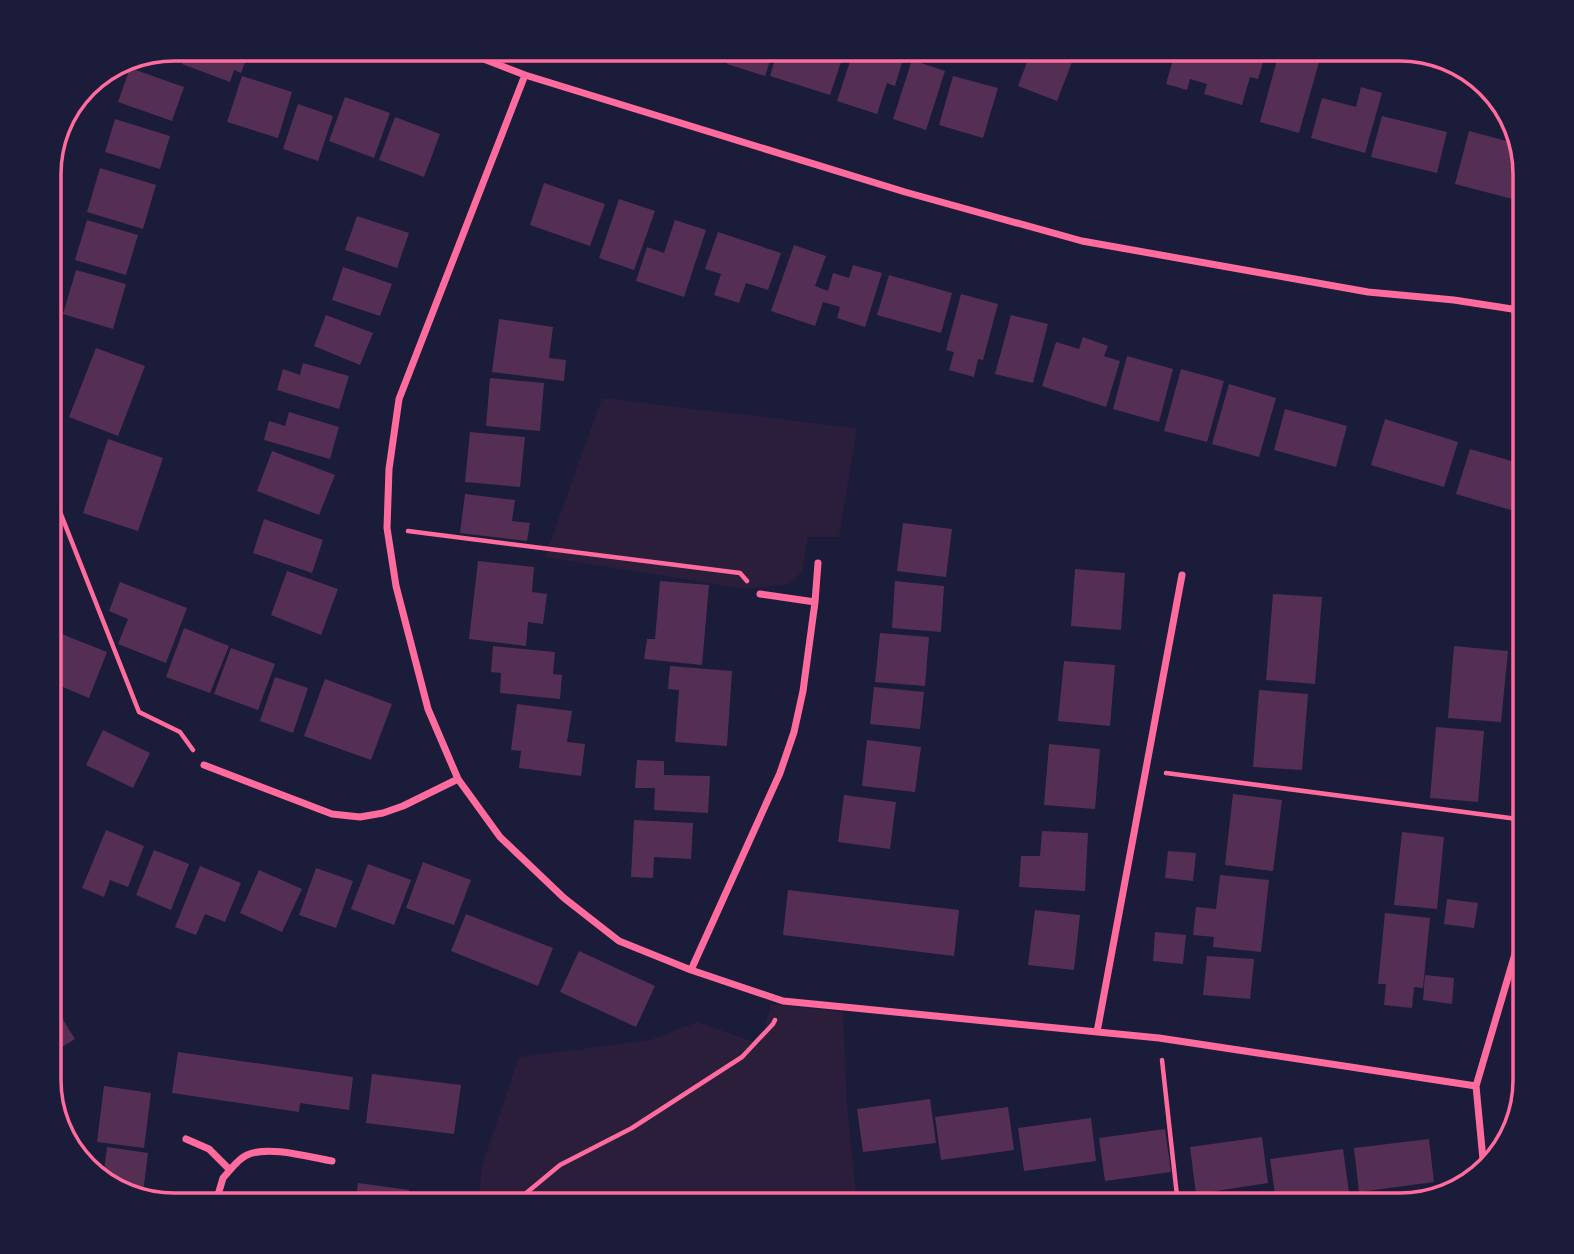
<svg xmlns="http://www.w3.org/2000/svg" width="1574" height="1254" font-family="Lato,sans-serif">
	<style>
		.green { fill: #2a1e3b }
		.building { fill: #542f53 }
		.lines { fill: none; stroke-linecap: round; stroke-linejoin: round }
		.path { stroke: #ff6b9d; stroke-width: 4.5 }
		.minor { stroke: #ff6b9d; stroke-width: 7 }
		.rim { fill: none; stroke: #ff6b9d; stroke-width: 3.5 }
	</style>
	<rect width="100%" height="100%" fill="#1b1b3a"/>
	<path class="green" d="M602 398 857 428 839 537H808L802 572 789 584 745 589 545 557Z
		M771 1004 843 1012 847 1103 857 1205H478L482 1165 519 1057 651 1040 697 1022 760 1044Z"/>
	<path class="building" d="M188 49H250L241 73 234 70 230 82 182 64Z
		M678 49H722L720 60Z
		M732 49H774L765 76 727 64Z
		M778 49H823L843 56 830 95 770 76Z
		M854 49H906L895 86 887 83 877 114 837 101Z
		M1032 49H1054L1074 57 1057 101 1018 86Z
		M1094 49H1135L1131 63 1093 52Z
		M1176 49H1212L1211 55 1219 57 1222 49H1267L1258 79 1250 77 1242 105 1204 94 1207 84 1190 79 1187 90 1166 84Z
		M1280 49H1298L1321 55 1299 133 1260 122Z
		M912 60 945 71 926 130 893 119Z
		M130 68 184 87 172 121 118 102Z
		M242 76 292 92 278 138 227 122Z
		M953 76 998 88 983 138 939 125Z
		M1361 87 1382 93 1365 153 1311 138 1322 98 1356 107Z
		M345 97 390 113 374 158 329 141Z
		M298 104 333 116 318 161 283 149Z
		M1382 116 1447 132 1437 173 1371 157Z
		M395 117 440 134 424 177 379 160Z
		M115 119 170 136 160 169 105 152Z
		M1469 131 1518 144 1525 174 1524 202 1455 184Z
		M100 168 156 185 143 229 87 212Z
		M544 183 605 204 590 246 530 225Z
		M619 199 655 211 634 270 599 258Z
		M357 216 409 233 397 268 345 250Z
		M87 220 138 235 126 275 75 260Z
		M675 220 706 230 684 297 636 281 647 247 664 253Z
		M718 232 781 253 768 290 746 283 739 303 714 295 721 274 705 269Z
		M794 245 826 256 815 286 828 291 833 273 849 278 853 265 882 273 865 327 837 318 840 307 823 302 815 326 771 311Z
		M343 267 392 284 380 316 332 300Z
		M76 270 126 284 113 329 63 314Z
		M889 275 952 293 941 333 877 315Z
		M961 294 998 304 983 360 978 359 974 377 949 370 954 352 946 350Z
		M326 315 373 333 360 365 314 346Z
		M1011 315 1048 324 1033 383 995 374Z
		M499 319 553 327 549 358 566 360 564 381 492 372Z
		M1083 337 1108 346 1104 356 1120 361 1106 407 1042 386 1056 342 1079 349Z
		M96 348 145 366 118 436 69 417Z
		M1127 356 1173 369 1159 422 1113 409Z
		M303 363 349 376 339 409 277 390 283 369 300 375Z
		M1181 369 1224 381 1207 442 1164 431Z
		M490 378 544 383 540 431 486 426Z
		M1229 384 1276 398 1259 457 1212 444Z
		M1285 409 1347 426 1336 467 1274 450Z
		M289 412 339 427 330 459 264 440 269 421 285 426Z
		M1385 419 1458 442 1444 487 1371 465Z
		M470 432 525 437 520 487 465 482Z
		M108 439 163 458 138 531 83 513Z
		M1470 449 1525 465V498L1521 513 1456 494Z
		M272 451 335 475 319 515 257 491Z
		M465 494 515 500 512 521 530 523 527 541 460 533Z
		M264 519 323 540 312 573 253 553Z
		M903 523 952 529 946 577 897 571Z
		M478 561 534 567 532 592 547 594 543 624 528 622 526 646 469 639Z
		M1075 569 1125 573 1121 630 1071 626Z
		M287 571 338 589 321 635 271 615Z
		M660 581 709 585 702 665 644 659 647 639H655Z
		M895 581 944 586 941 632 892 628Z
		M120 582 187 608 166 663 118 644 128 619 109 611Z
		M1273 594 1322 597 1315 684 1266 680Z
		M184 628 229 646 210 693 166 677Z
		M49 629 107 652 89 698 58 685 63 672 49 666Z
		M880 633 929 637 925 686 875 682Z
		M493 646 555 652 553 674 562 675 560 699 500 693 501 673 491 672Z
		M1454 646 1508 651 1501 722 1448 718Z
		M231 648 275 664 258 710 214 694Z
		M1064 661 1115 665 1110 726 1058 721Z
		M670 666 732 671 727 746 675 742 679 690 668 689Z
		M275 677 308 688 293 733 260 721Z
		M325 679 392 704 371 760 304 736Z
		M874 687 924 692 920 729 870 724Z
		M1259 690 1308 694 1302 770 1253 767Z
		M517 704 572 711 567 742 585 744 581 776 519 768 521 751 511 750Z
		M1436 727 1484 731 1478 802 1430 798Z
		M103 730 150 753 133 788 86 765Z
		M867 740 921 747 915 792 862 786Z
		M1049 744 1100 749 1095 809 1044 805Z
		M637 760 664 761V775L710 776 708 813 654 810 655 788H635Z
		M1233 794 1282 800 1273 871 1225 865Z
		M844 795 896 802 890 849 838 842Z
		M634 820 693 823 691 859 654 857 653 878 631 877Z
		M106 830 144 846 128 887 110 880 104 897 82 888Z
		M1042 831 1088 833 1085 891 1019 887 1021 856H1040Z
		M1402 832 1444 837 1437 909 1394 905Z
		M154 850 189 864 171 910 136 895Z
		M1168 851 1196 853 1193 881 1165 878Z
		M423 862 471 880 454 925 406 908Z
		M368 864 411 880 394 925 351 909Z
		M200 866 241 883 225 922 205 914 196 935 175 927Z
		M316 868 353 881 336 928 299 915Z
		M259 870 302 889 282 932 240 913Z
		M1220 875 1269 880 1261 952 1213 947 1214 937 1193 935 1196 907 1216 909Z
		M788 890 959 910 954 956 783 935Z
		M1447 899 1478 903 1474 928 1444 924Z
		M1035 910 1080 915 1074 970 1028 965Z
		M1385 913 1430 918 1423 988 1414 987 1412 1008 1384 1005 1386 984H1378Z
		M466 914 553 948 538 986 451 951Z
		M1155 932 1186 935 1183 964 1153 961Z
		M579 951 655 986 636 1027 560 992Z
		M1207 956 1254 959 1250 999 1203 995Z
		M1425 975 1454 978 1452 1004 1423 1000Z
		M49 997 75 1039 49 1055Z
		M178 1052 353 1077 349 1110 300 1103 299 1112 172 1093Z
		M372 1074 461 1085 454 1134 366 1123Z
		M104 1086 151 1093 144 1148 97 1142Z
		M930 1099 936 1143 863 1152 857 1109Z
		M1008 1107 1014 1150 941 1160 935 1117Z
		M1091 1118 1096 1161 1024 1171 1018 1128Z
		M1165 1129 1171 1172 1105 1181 1099 1138Z
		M1262 1137 1268 1183 1196 1194 1190 1147Z
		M1429 1139 1434 1182 1359 1192 1354 1148Z
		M107 1147 148 1153 143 1193 103 1178Z
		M1343 1149 1349 1192 1276 1201 1270 1159Z
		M358 1183 409 1190 406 1205H355Z"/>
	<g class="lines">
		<path class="path" d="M49 484 139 712 180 732 193 750
			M408 531 740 573 747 581
			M1166 773 1525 820
			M1162 1060 1178 1205
			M516 1205 519 1199 560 1165 632 1128 742 1057 773 1024 775 1020"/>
		<path class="minor" d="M458 49 525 75 905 192 1082 241 1368 292 1454 300 1525 311
			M525 75 399 399 389 469 387 528 396 586 428 709 458 779 500 837 564 898 619 941 691 970 783 1001 1159 1038 1476 1086
			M815 602 818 563
			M204 765 332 814 360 817 383 813 403 806 458 779
			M691 970 780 773 794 732 803 691 815 602 760 594
			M1097 1032 1182 575
			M186 1139 209 1149 230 1170C235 1164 240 1158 247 1155 269 1145 309 1157 332 1161
			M1484 1170 1476 1086 1525 920
			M215 1205 223 1178 230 1170"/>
	</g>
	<path d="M0 0H1574V1254H0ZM174 61H1400A113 113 0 0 1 1513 174V1080A113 113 0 0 1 1400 1193H174A113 113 0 0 1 61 1080V174A113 113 0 0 1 174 61Z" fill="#1b1b3a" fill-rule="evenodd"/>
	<path class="rim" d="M174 61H1400A113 113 0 0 1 1513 174V1080A113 113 0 0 1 1400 1193H174A113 113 0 0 1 61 1080V174A113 113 0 0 1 174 61Z"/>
</svg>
